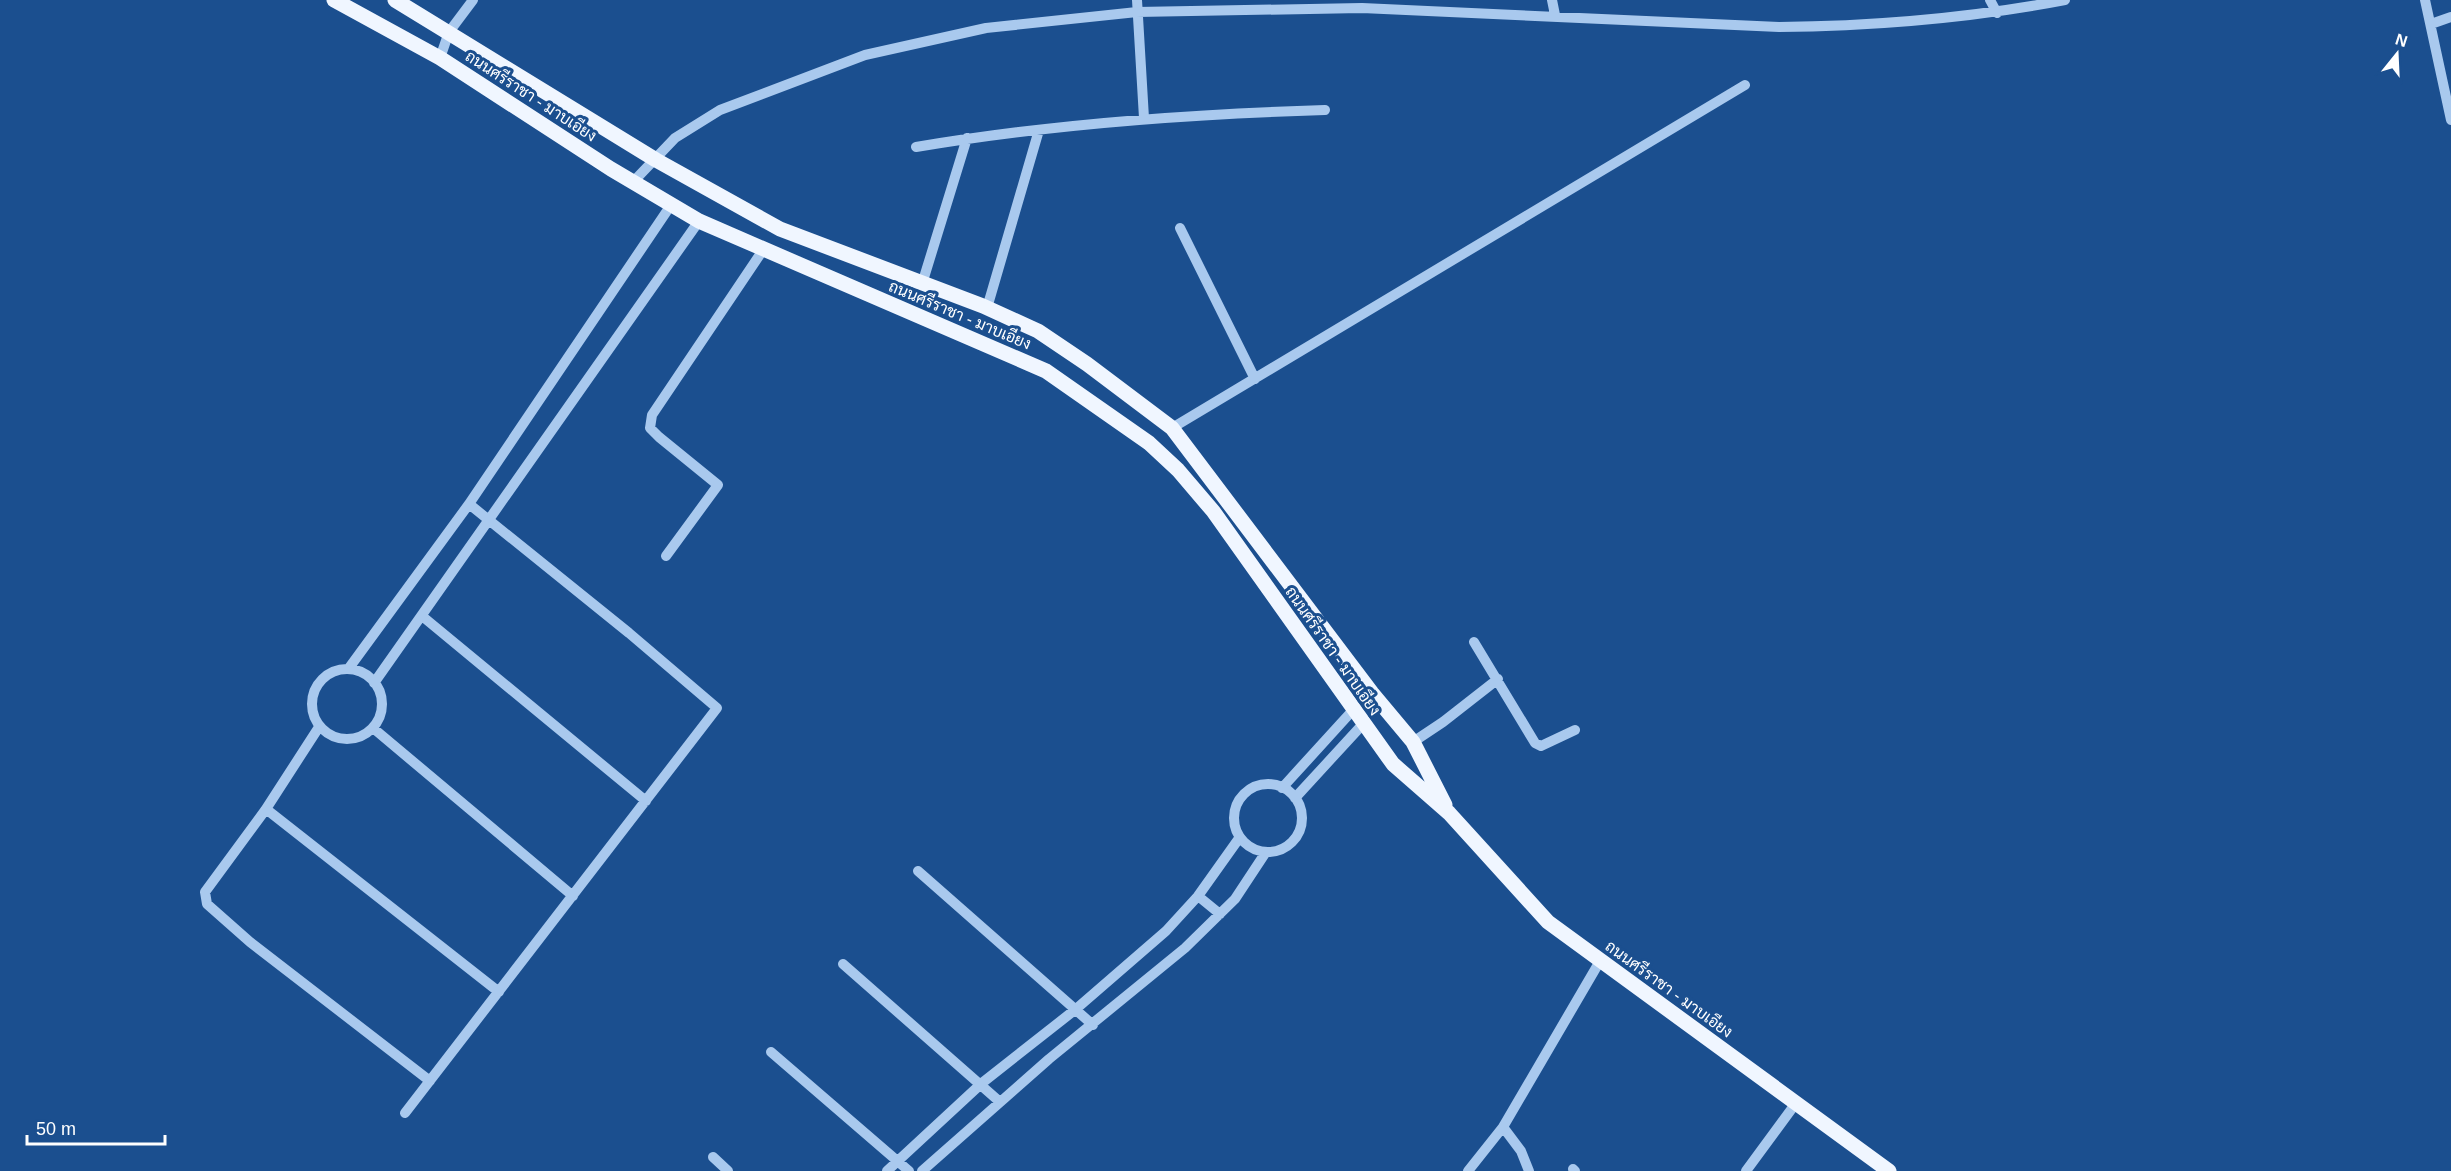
<svg xmlns="http://www.w3.org/2000/svg" width="2451" height="1171" font-family="Helvetica,Sarabun,sans-serif">
	<style>
		.lines { fill: none; stroke-linecap: round; stroke-linejoin: round }
		.minor { stroke: #a9c9ee; stroke-width: 10 }
		.major { stroke: #f0f6ff; stroke-width: 15 }
		.labels { text-anchor: middle; dominant-baseline: central; stroke-width: 6; stroke-linejoin: round; paint-order: stroke }
		.street-label { font-size: 16px; fill: #fff; stroke: #1b4f8f }
	</style>
	<rect width="100%" height="100%" fill="#1b4f8f"/>
	<g class="lines">
		<path class="minor" d="M1137 0 1144 118
			M1552 0 1555 15
			M1990 0 1997 13
			M2425 0 2451 120
			M2431 24 2451 17
			M440 58 449 32 473 0
			M916 147C1051 124 1188 114 1325 110
			M633 182 675 138 720 110 865 55 986 28 1137 12 1362 8 1779 27C1875 26 1971 18 2065 0
			M1180 228 1255 379
			M922 284 967 138
			M987 308 1039 130
			M1172 428 1745 85
			M666 556 718 485 659 437 650 428 652 415 763 250
			M422 616 646 801
			M1474 642 1535 743 1541 746 1575 730
			M349 668 469 504 671 205
			M312 704a35 35 0 1 1 70 0a35 35 0 1 1-70 0Z
			M374 683 699 221
			M319 727 266 809 205 892 207 904 250 942 430 1081
			M373 728 573 896
			M1413 742 1443 722 1498 679
			M1234 818a34 34 0 1 1 68 0a34 34 0 1 1-68 0Z
			M1282 788 1353 710
			M1295 798 1363 724
			M266 809 499 992
			M918 871 1093 1025
			M1198 896 1220 914
			M843 964 1000 1102
			M771 1052 909 1171
			M405 1113 717 708 629 633 469 504
			M1503 1127 1521 1151 1529 1171
			M713 1157 728 1171
			M1573 1169 1575 1171
			M887 1171 982 1083 1076 1009 1166 931 1198 896 1240 837
			M922 1171 1049 1059 1185 948 1235 899 1266 852
			M1468 1171 1503 1127 1600 961
			M1746 1171 1796 1103"/>
		<path class="major" d="M334 0 440 58 611 169 699 221 1046 371 1149 443 1178 470 1213 511 1393 764 1449 813 1548 922 1889 1171
			M395 0 656 160 780 229 983 306 1038 331 1087 364 1172 428 1372 693 1413 742 1445 805"/>
	</g>
	<g class="labels">
		<g class="street-label">
			<text transform="translate(531 96) rotate(33)">ถนนศรีราชา - มาบเอียง</text>
			<text transform="translate(960 315) rotate(23)">ถนนศรีราชา - มาบเอียง</text>
			<text transform="translate(1333 651) rotate(55)">ถนนศรีราชา - มาบเอียง</text>
			<text transform="translate(1669 989) rotate(36)">ถนนศรีราชา - มาบเอียง</text>
		</g>
	</g>
	<g transform="translate(2397 54) rotate(18)" stroke="#1b4f8f" stroke-width="4.5" paint-order="stroke">
	<path d="M0-4.5L10 22L0 15L-10 22Z" fill="#ffffff"/>
	<text y="-9" font-size="16" font-weight="bold" text-anchor="middle" fill="#ffffff">N</text>
	</g>
	<path d="M27 1135v9h138v-9" fill="none" stroke="#ffffff" stroke-width="3"/>
	<text x="36" y="1135" font-size="18" fill="#ffffff" stroke="#1b4f8f" stroke-width="4.5" paint-order="stroke">50 m</text>
</svg>
